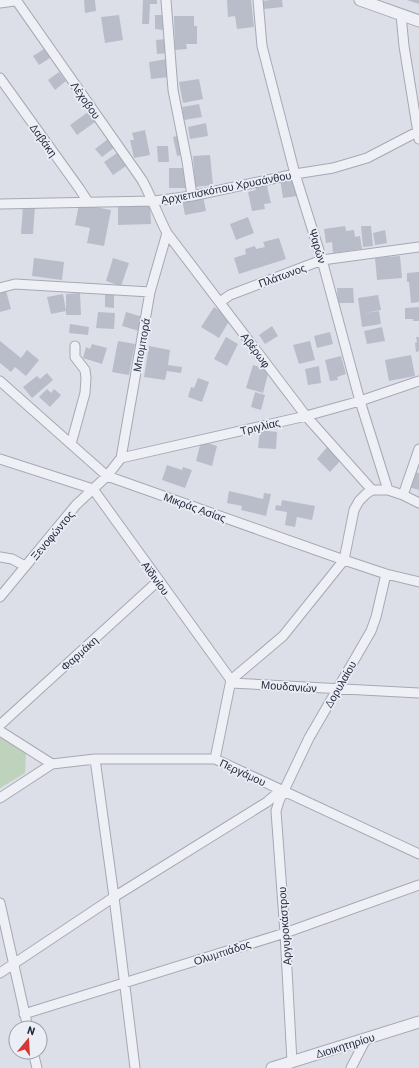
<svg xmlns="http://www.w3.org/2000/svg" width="419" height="1068" font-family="Barlow,sans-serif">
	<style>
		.green { fill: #bed2bc }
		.building { fill: #b9bdca }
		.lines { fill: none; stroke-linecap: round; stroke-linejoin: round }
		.minor-casing { stroke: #a5a9b5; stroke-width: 11 }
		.tertiary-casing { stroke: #a5a9b5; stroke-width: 13 }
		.minor { stroke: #eff0f5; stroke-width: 9 }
		.tertiary { stroke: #eff0f5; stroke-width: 11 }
		.labels { text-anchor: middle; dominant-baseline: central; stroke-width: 3.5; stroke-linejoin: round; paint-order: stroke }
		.street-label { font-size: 11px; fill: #242a3f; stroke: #ebeef5 }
	</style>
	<rect width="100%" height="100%" fill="#dcdfe7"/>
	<path class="green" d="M0 737 26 753 25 773 0 788Z"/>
	<path class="building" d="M84 0H95L96 11 85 13Z
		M143 0H157V4H150L149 24H142Z
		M227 0H251L254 27 237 29 235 16 228 17Z
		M270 0H282L283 7 264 9 263 1Z
		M407 0H419V4Z
		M119 15 123 40 105 43 101 17Z
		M155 15H165L164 30 155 29Z
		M174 16H194V26H197V44H186L187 49 175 50Z
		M167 39 168 53 157 54 156 40Z
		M44 49 50 58 39 65 33 56Z
		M167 59 169 77 151 79 149 62Z
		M59 72 66 81 55 90 48 80Z
		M199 79 203 99 183 103 179 82Z
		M199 104 202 117 184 120 182 107Z
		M88 112 95 122 77 135 70 125Z
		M206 123 208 136 190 139 188 127Z
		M145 130 150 155 134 158 130 140H134L132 133Z
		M181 135 185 154 177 156 173 137Z
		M108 139 115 147 102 157 95 149Z
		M157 146H168L169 162H158Z
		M117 153 126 166 113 175 104 162Z
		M210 155 213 185 195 187 193 156Z
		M169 168H186V188H169Z
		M293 176 297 196 283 198 280 178Z
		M266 182 271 203 264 204 265 209 252 211 248 192 256 190 255 185Z
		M203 196 206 211 185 215 182 199Z
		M150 203 151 224 118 225V204Z
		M79 204 111 210 104 246 87 243 90 228 75 225Z
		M23 206H35L33 234H21Z
		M248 217 254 233 236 240 230 224Z
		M345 226 346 231 354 230 355 237 360 236 362 249 333 253 332 242 326 243 324 229Z
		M361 226H371L373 246 363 247Z
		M385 230 387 243 375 245 373 233Z
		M279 238 286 259 239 274 234 258 246 254 245 249 255 246 256 249 265 247 263 242Z
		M400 256 402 278 377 280 375 258Z
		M34 258 64 262 62 280 32 276Z
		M113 258 129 263 121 286 106 281Z
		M419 272V302L411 303 409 282H407V273Z
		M5 287 11 309 0 312V289Z
		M337 288H353L354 303H338Z
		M80 293 81 315H66V311L51 314 47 297 63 294 66 311V294Z
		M105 295H114V308L105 307Z
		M378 295 381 310 364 313 379 311 381 324 362 327 358 298Z
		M214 307 231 318 219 338 201 327Z
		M419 307V321H413V319H405V308Z
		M98 312 115 313 114 329 96 328Z
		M126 312 143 317 139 331 122 326Z
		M70 324 89 327 88 335 69 333Z
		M272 326 278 336 265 344 259 335Z
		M382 327 385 341 367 344 364 331Z
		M330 332 333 344 317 348 314 336Z
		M226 337 238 344 227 366 214 359Z
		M416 337H419V351L416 352 415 343 417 342Z
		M0 341 21 358 27 350 39 360 26 376 15 367 11 372 0 363Z
		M118 341 135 344 129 375 112 372Z
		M310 341 315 360 299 364 293 345Z
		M92 344 107 348 102 364 83 358 86 347 90 349Z
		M149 346 170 350 168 365 182 367 181 373 167 371 165 380 144 377Z
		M411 355 415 376 389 381 385 360Z
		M341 356 346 374 337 377 338 380 330 381 325 360Z
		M253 365 269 370 263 393 246 388Z
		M319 366 321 383 308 385 305 369Z
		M47 373 53 380 32 398 23 387 37 376 40 379Z
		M198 378 209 382 202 402 188 397 191 387 194 388Z
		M47 389 51 393 54 389 61 395 50 407 39 397Z
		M255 392 265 395 261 410 251 407Z
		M260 430 277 432 276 449 258 448Z
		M201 441 217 446 212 466 196 461Z
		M328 446 342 459 330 472 317 459Z
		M167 465 182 470 183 467 192 470 185 488 162 480Z
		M414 472 419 473V490L409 487Z
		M229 491 263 499 264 493 271 494 266 516 241 510 242 506 227 503Z
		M282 500 315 506 312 520 297 517 295 527 285 525 287 512 275 510 276 505 281 506Z"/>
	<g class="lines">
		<g class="minor-casing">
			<path id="minor" d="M16 0 142 180C152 198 158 216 167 233L306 416 372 490
				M166 0 173 90 187 161 192 196
				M258 0 262 46 295 174 322 260 360 401 388 490
				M401 15 404 46 419 139
				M0 78 79 188 88 202
				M0 204 154 201 192 196 295 174 333 168 367 158 419 131
				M0 288 15 284 150 292
				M220 302 230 295 322 260 419 247
				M0 381 107 476 344 560 386 574 419 582
				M71 444 85 393 86 378 85 370 75 357V346
				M121 458 150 292 167 233
				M0 459 93 489 231 680 215 759
				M403 495 419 449
				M0 557 12 559 25 566
				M0 597 76 505 107 476 121 458 306 416 360 401 419 381
				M231 680 283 636 344 560 354 510 359 501 366 494 372 490H388L403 495 419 503
				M231 683 419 693
				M0 725 158 581
				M0 731 52 764 95 759H215L419 854
				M95 759 114 897 135 1068
				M0 798 52 764
				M0 903 28 1028
				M0 973 114 897 267 802 281 790
				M24 1014 285 933 419 885
				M33 1052 37 1068
				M292 1062 285 933 276 811 279 801 309 738 371 631 376 617 386 574
				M351 1068 366 1039"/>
		</g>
		<g class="tertiary-casing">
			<path id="tertiary" d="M360 0 419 21
				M0 2 14 0
				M272 1068 419 1022"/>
		</g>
		<use href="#minor" class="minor"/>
		<use href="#tertiary" class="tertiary"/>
	</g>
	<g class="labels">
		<g class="street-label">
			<text transform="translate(86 100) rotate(55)">Λέχοβου</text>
			<text transform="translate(44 140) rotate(54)">Δαβάκη</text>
			<text transform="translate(226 187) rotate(-11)">Αρχιεπισκόπου Χρυσάνθου</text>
			<text transform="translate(318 246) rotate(73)">Ψαρών</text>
			<text transform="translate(282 275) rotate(-20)">Πλάτωνος</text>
			<text transform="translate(141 345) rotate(-80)">Μπομπορά</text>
			<text transform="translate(256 350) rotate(53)">Αβέρωφ</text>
			<text transform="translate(260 426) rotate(-13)">Τριγλίας</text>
			<text transform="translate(195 507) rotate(20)">Μικράς Ασίας</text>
			<text transform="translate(52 535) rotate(-50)">Ξενοφώντος</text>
			<text transform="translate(156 578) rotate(54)">Αϊδινίου</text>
			<text transform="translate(79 653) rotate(-42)">Φαρμάκη</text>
			<text transform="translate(340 684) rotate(-60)">Δορυλαίου</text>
			<text transform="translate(289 686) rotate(4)">Μουδανιών</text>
			<text transform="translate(243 772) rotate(25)">Περγάμου</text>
			<text transform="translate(284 926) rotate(-94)">Αργυροκάστρου</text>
			<text transform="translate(222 952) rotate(-18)">Ολυμπιάδος</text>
			<text transform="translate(345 1045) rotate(-17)">Διοικητηρίου</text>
		</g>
	</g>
	<g transform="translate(28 1040) rotate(18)"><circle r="19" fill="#ebeef5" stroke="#9ba0ac"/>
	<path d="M0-3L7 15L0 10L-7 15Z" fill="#d83535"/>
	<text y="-6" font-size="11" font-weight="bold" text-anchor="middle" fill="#242a3f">N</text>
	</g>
</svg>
